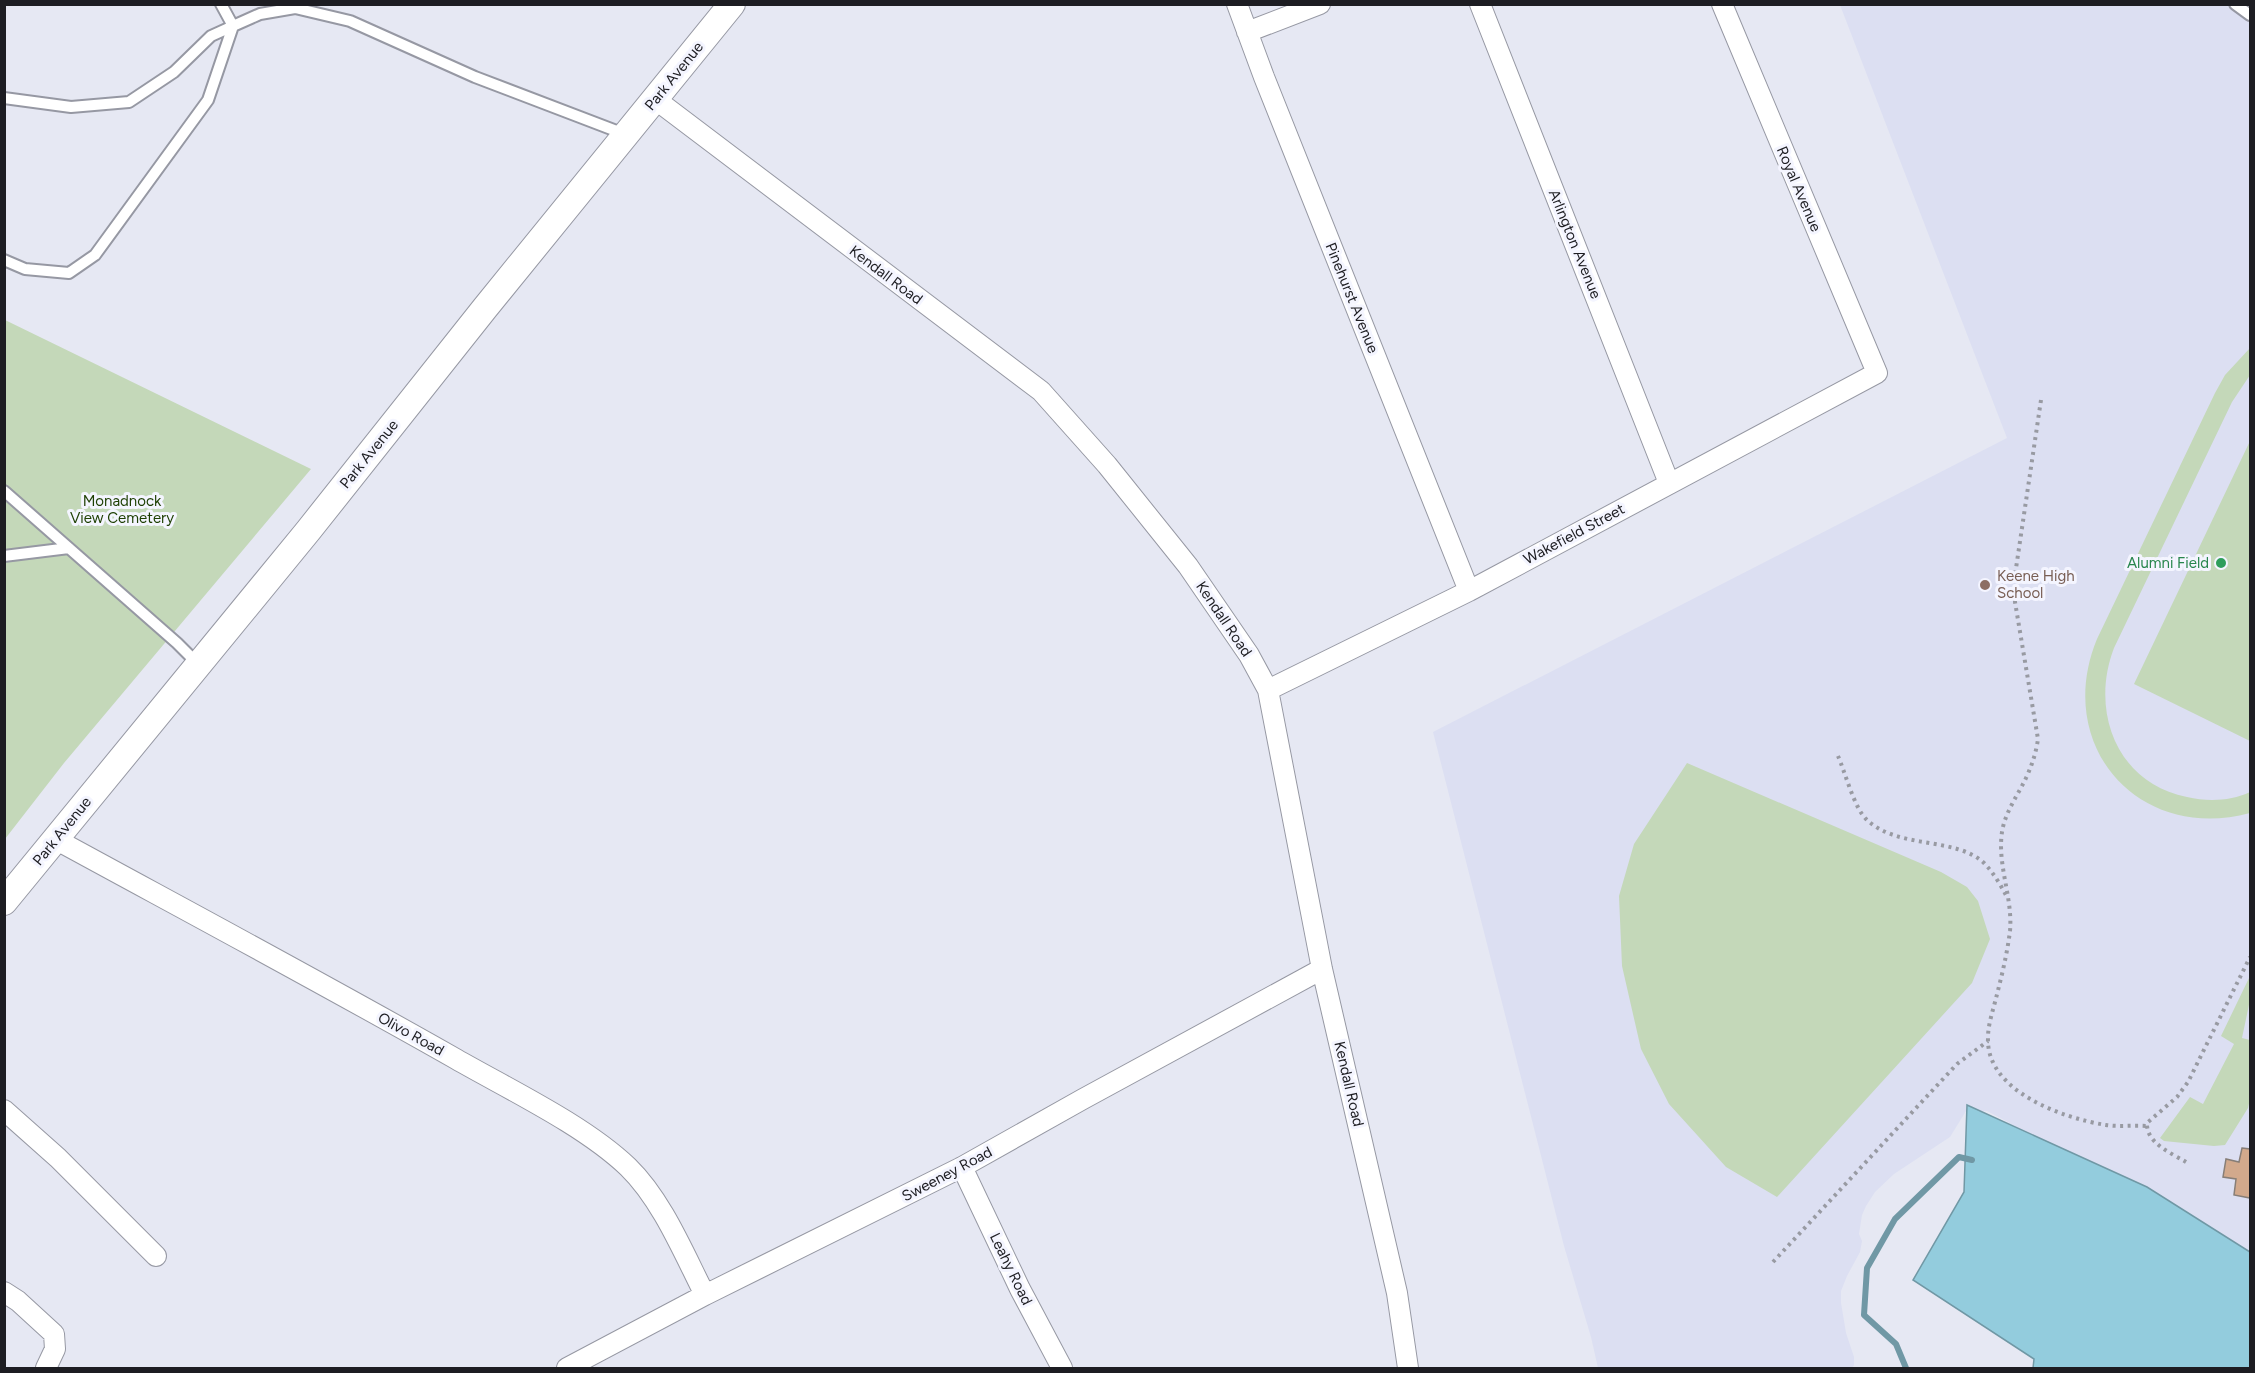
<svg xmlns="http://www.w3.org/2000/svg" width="2255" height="1373" font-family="Figtree,sans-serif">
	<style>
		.built { fill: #dcdff2 }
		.green { fill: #c4d8b9 }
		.water { fill: #93ccdd; stroke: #7098a5; stroke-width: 1.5 }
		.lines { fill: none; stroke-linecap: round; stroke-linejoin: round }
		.stream { stroke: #7098a5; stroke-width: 6 }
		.building { fill: #d2a98c; stroke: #877e77; stroke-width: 1.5 }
		.service-casing { stroke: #9698a3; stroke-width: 14 }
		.minor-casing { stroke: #9698a3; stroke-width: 22 }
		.tertiary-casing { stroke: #9698a3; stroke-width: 28 }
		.path { stroke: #989aa2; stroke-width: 4; stroke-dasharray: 3 4.5; stroke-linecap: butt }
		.service { stroke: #fff; stroke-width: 10 }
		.minor { stroke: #fff; stroke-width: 20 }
		.tertiary { stroke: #fff; stroke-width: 26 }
		.leisure-dot { fill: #2e9e5b; stroke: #f4f5ff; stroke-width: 2 }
		.education-dot { fill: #8d6e63; stroke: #f4f5ff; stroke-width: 2 }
		.labels { text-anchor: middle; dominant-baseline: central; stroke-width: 6; stroke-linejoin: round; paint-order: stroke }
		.street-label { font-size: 15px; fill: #1d1d22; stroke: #f4f5ff }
		.park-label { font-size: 15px; fill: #1d3f02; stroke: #f4f5ff }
		.leisure-label { font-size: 15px; fill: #27864d; stroke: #f4f5ff; text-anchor: end }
		.education-label { font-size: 15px; fill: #785e54; stroke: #f4f5ff; text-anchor: start }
	</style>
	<rect width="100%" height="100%" fill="#e6e8f3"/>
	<path class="built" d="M1840 5H2250V1266L2078 1171 2008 1122 1987 1111H1966L1950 1137 1894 1174 1875 1192 1866 1206 1862 1215 1859 1234 1862 1241 1860 1252 1847 1276 1841 1291V1303L1846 1333 1854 1357V1365L1852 1368H1598L1591 1337 1564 1246 1433 732 2007 438Z"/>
	<path class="green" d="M5 320 311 469 64 763 5 839Z
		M2250 348V375L2232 402 2114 648C2090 710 2116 783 2187 797 2208 802 2231 801 2250 792V813C2139 843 2053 746 2097 639L2215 393 2225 375Z
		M2250 441V741L2134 684Z
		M1687 763 1941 872 1967 887 1978 901 1990 939 1972 983 1777 1197 1726 1167 1669 1104 1641 1049 1622 966 1619 896 1634 844Z
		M2250 976V1000L2242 1038 2250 1040V1099L2248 1108 2225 1145 2214 1146 2164 1141 2160 1138 2190 1097 2203 1104 2234 1044 2221 1036Z"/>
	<path class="water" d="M1967 1105 2147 1187 2250 1252V1368H2033L2034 1359 1913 1280 1964 1192Z"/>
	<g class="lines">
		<path class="stream" d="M1906 1368 1896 1344 1864 1315 1867 1268 1895 1219 1959 1157 1972 1160"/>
	</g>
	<path class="building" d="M2242 1148 2250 1149V1198L2234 1195 2236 1179 2223 1177 2226 1159 2239 1162Z"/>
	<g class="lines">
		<g class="service-casing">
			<path id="service" d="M2235 4 2250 15
				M4 98 71 107 129 102 174 72 211 36 233 26 221 4
				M4 260 25 269 69 273 95 255 208 100 233 26 260 14 295 8 350 21 475 77 627 135
				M4 491 177 643 198 664
				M4 556 69 548"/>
		</g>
		<g class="minor-casing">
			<path id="minor" d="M1237 4 1264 77 1469 591
				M1480 4 1669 483
				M1247 32 1320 4
				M655 99 1041 391 1107 465 1188 566 1249 655 1268 690 1322 969 1397 1293 1408 1368
				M1268 690 1469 591 1877 373 1722 4
				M55 839C189 912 324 984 456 1059 510 1090 584 1125 628 1167 662 1200 684 1254 705 1295
				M4 1110 58 1158 156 1256
				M962 1167 1020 1289 1062 1368
				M4 1292 18 1301 54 1334 55 1349 46 1368
				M567 1368 705 1295 962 1167 1083 1099 1322 969"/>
		</g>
		<g class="tertiary-casing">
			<path id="tertiary" d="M4 902 308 531 485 308 732 4"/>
		</g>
		<path class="path" d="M2041 400 2015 575V602L2038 739C2036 753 2032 765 2026 778 2018 795 2005 812 2002 832 1997 865 2013 898 2010 931 2007 955 2001 979 1995 1002 1992 1014 1988 1025 1988 1038 1986 1091 2062 1118 2106 1125 2119 1127 2133 1125 2147 1126
			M1838 756C1845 772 1854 807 1866 819 1898 850 1955 836 1984 863 1994 873 2001 886 2007 897
			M2186 1162C2171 1153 2146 1143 2147 1123L2177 1097 2188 1082 2250 957
			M1773 1262 1957 1064 1988 1041"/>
		<use href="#service" class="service"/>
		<use href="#minor" class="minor"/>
		<use href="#tertiary" class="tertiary"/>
	</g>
	<circle class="leisure-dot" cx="2221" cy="563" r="6"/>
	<circle class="education-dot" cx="1985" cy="585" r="6"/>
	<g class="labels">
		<g class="street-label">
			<text transform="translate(674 76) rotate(-51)">Park Avenue</text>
			<text transform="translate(1799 189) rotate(67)">Royal Avenue</text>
			<text transform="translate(1575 244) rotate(68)">Arlington Avenue</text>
			<text transform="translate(886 275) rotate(37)">Kendall Road</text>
			<text transform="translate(1352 298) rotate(68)">Pinehurst Avenue</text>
			<text transform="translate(369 454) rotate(-51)">Park Avenue</text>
			<text transform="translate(1574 534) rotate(-28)">Wakefield Street</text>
			<text transform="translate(1224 619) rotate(56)">Kendall Road</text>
			<text transform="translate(62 831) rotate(-51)">Park Avenue</text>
			<text transform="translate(411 1034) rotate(29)">Olivo Road</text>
			<text transform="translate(1349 1084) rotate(77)">Kendall Road</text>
			<text transform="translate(947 1174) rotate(-28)">Sweeney Road</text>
			<text transform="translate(1011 1269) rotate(64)">Leahy Road</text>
		</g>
		<g class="park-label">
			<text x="122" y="501">Monadnock<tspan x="122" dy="17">View Cemetery</tspan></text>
		</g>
		<g class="leisure-label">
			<text x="2209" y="563">Alumni Field</text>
		</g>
		<g class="education-label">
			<text x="1997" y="576">Keene High<tspan x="1997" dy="17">School</tspan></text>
		</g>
	</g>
	<rect width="2255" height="1373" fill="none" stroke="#1d1d22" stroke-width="12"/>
</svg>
